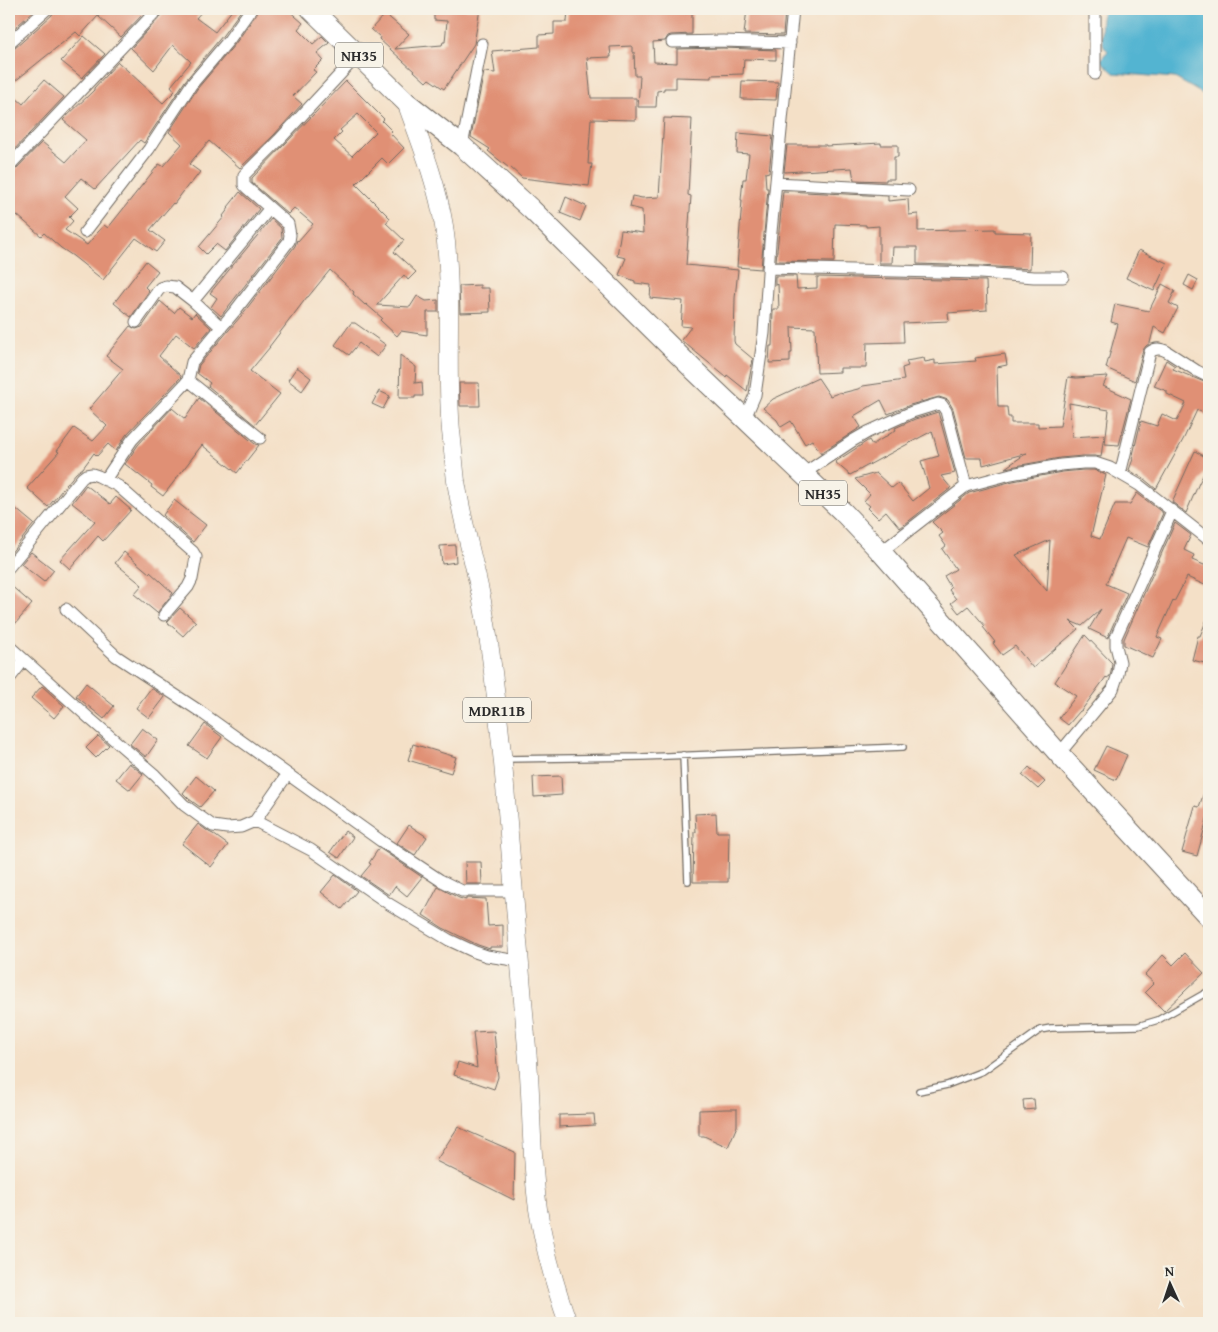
<svg xmlns="http://www.w3.org/2000/svg" width="1218" height="1332" font-family="'Gentium Book Plus',serif">
	<style>
		.water { fill: #52b4d1; stroke: #3e707e }
		.building { fill: #e09074; fill-rule: evenodd }
		.lines { fill: none; stroke-linecap: round; stroke-linejoin: round }
		.lane-casing { stroke: #716a62; stroke-width: 8 }
		.street-casing { stroke: #716a62; stroke-width: 13 }
		.primary-casing { stroke: #716a62; stroke-width: 19 }
		.highway-casing { stroke: #716a62; stroke-width: 22 }
		.lane { stroke: #fff; stroke-width: 5.5 }
		.street { stroke: #fff; stroke-width: 11 }
		.primary { stroke: #fff; stroke-width: 18 }
		.highway { stroke: #fff; stroke-width: 20 }
		.labels { text-anchor: middle; dominant-baseline: central; stroke-width: 5; stroke-linejoin: round; paint-order: stroke }
		.shield { fill: #f7f3e8; stroke: #686764; stroke-width: 1 }
		.shield-label { font-size: 15px; font-weight: bold; fill: #2b2b2b }
	</style>
	<rect width="100%" height="100%" fill="#f7f3e8"/>
	<filter id="ink" filterUnits="userSpaceOnUse"><feTurbulence type="fractalNoise" baseFrequency=".02" numOctaves="2"/><feDisplacementMap in="SourceGraphic" scale="10" xChannelSelector="R" yChannelSelector="G"/><feConvolveMatrix kernelMatrix="1 2 1 2 8 2 1 2 1" color-interpolation-filters="sRGB"/></filter>
	<filter id="wash" filterUnits="userSpaceOnUse"><feTurbulence type="fractalNoise" baseFrequency=".0096" numOctaves="4" result="noise"/><feDisplacementMap in="SourceGraphic" scale="20" xChannelSelector="R" yChannelSelector="G"/><feGaussianBlur stdDeviation="1.12" result="paint"/><feColorMatrix in="noise" values="0 0 0 0 0 0 0 0 0 0 0 0 0 0 0 0 0 1.4 0 .05"/><feComposite in="paint" operator="in"/></filter>
	<g filter="url(#wash)">
		<rect width="100%" height="100%" fill="#f4e0c7"/>
		<path class="water" d="M1103 9H1209V94H1203L1175 78 1114 73 1100 60 1108 51C1098 42 1102 22 1103 9Z"/>
		<g id="blocks">
			<path class="building" d="M9 9H36L9 33Z
				M54 9H141L145 12 121 37 98 16 80 36 76 32 9 86V50L14 49 52 15Z
				M165 9H204L196 18 215 32 233 9H242L223 35 185 81 144 143 140 140 95 189 81 178 65 196 78 208 69 217 73 221 65 230 87 245 104 225 108 228 159 164 163 166 182 144 169 132 197 89 235 44 257 13 258 9H287L303 23 298 29 313 44 322 36 329 43 317 53 323 60 313 70 316 72 293 96 302 104 274 135 240 168 209 141 189 164 200 172 190 185 189 184 174 204 173 203 150 230 165 241 156 252 136 238 103 280 73 256 61 248 44 233 41 236 9 208V175L14 171 42 142 66 162 86 140 63 120 94 90V88L118 62 163 103 175 91 171 86 191 62 173 45 154 70 131 48 163 14Z
				M434 9H480L474 44 444 89 429 79 426 82 379 39 380 37 371 29 385 14 409 34 395 49 442 45 443 42H445L447 21 434 20Z
				M568 9H692V34L671 35 668 36 665 41 653 42 654 62 677 63V49L723 48 776 50V60L744 59 743 74 711 75V78L676 77V88H664V90L657 91 656 107H638L640 76H635L634 52H632V46L610 47 611 57 587 58 591 98H636V120L591 119 588 164H592L589 186 522 178 510 167 509 168 488 151 490 149 471 137 484 72 495 73 492 51 539 47V35L554 34V22H567Z
				M747 9 785 10 783 35 744 34Z
				M84 36 105 54 82 78 61 61Z
				M44 80 64 97 11 153 9 152V92L23 104Z
				M346 81 384 119 382 121 392 131 390 133 404 148 388 164 382 158 356 184 390 218 386 223 404 240 394 252 416 272 408 280 404 275 377 305 410 307 417 296 426 301 438 300V312H427V335L401 331 397 336 380 320 382 318 366 304 365 305 353 294 354 292 330 270 308 297H307L269 347H270L250 371 280 394 255 425 208 386 210 383 197 373 199 365 241 316 295 246 297 240 298 241 313 224 294 208 288 214 252 183V178ZM358 114 376 132 352 156 334 140 342 132 340 130Z
				M742 81 778 82 776 100 741 99Z
				M664 118 692 119 688 195 691 196 686 265 738 270 735 298 734 341 735 344 753 359 747 391 727 375 726 377 681 340 691 327 681 326 683 301 650 298 651 285 635 283V281L619 275 626 258 617 256 621 230 643 233 642 210 630 207 632 196 642 198 659 197Z
				M738 133 773 136 769 172 765 173 766 188H768L761 269 737 267 742 200H741L743 179H746L749 154 737 153Z
				M881 143V145H898V157H894V179H886V181L854 180 852 168 784 172 787 145H826V146Z
				M783 191 888 196V201L908 199 909 215 918 214V231L995 229V232L1031 233 1030 269 981 266 917 264V247H893L892 263H879V226L866 227V225L835 224 834 262 776 261Z
				M240 192 259 209 225 251 216 244 206 254 199 247 224 217 223 216 229 208 228 207Z
				M566 197 586 206 580 221 560 213Z
				M271 219 281 228 282 238 221 316 211 307 217 298 210 293Z
				M1139 250 1167 263 1154 291 1126 278Z
				M146 261 158 271 145 287 149 291 131 317 114 303Z
				M1189 275 1198 280 1193 290 1184 285Z
				M775 276H796L797 289 817 288V277L986 281 987 310 948 313 949 321 903 323 904 342 867 343 866 368H840V372L817 373 815 328 791 327 792 353H790V362L769 363 770 346H772L773 309H779L778 284 775 285Z
				M1162 284 1175 291 1169 303 1178 308 1165 333 1154 327 1150 343 1146 346 1143 350 1135 381 1106 368 1118 324 1111 322 1115 304 1149 311Z
				M480 285V288H489L490 312 460 313 459 286Z
				M160 301 174 313 179 307 192 317 195 313 211 328 194 348 176 334 159 356 181 376V377L126 435 116 451 108 444 97 456 94 453 83 468 76 473 48 507 27 488 59 452 57 451 74 428 93 441 107 426 89 409 123 369 106 356 130 326 136 329 142 327Z
				M351 323H355L386 345 377 357 359 343 349 355 335 345Z
				M1005 354 1007 365 997 367 998 407H1007L1008 417H1011V423H1038V427L1060 426 1068 377 1076 378 1108 376 1103 386 1131 399 1119 445 1105 444 1109 410 1069 403 1072 437 1104 435 1101 457 1095 456H1083L1060 458 1005 468 1027 453 983 465 982 458H966L953 409 948 400 939 397 910 405 888 414 881 400 854 416 861 427 821 453 812 440 805 444 791 421 781 427 777 420 763 408 773 399 818 378 830 396 841 392 842 393 858 389 863 386 904 380 902 368 908 366 906 361 924 358 925 362 935 360V364L976 361 975 358Z
				M400 355 416 367 415 383 422 382 423 396H415V398H399Z
				M1166 360 1175 366 1173 369 1209 384V416L1197 410 1184 438 1156 489 1144 479 1129 470 1133 459H1132L1141 421 1157 426 1162 414 1177 421 1186 403 1167 394V391L1154 386Z
				M297 367 311 378 302 391 288 380Z
				M459 383H479L480 406H460Z
				M379 391 390 396 383 409 372 404Z
				M199 398 255 444 259 445 237 473 202 445 163 496 151 487 152 485 125 464 138 445 172 408 185 419Z
				M938 412 955 473 941 476 951 488 900 528 886 511 878 518 868 508 870 506 864 501 870 494 855 479 876 473 892 488 898 483 913 501 929 488 921 461 939 456 932 431 850 475 835 462 869 440 872 445 896 430 895 428 915 419Z
				M1195 451 1209 459V464L1199 483 1186 513 1172 502Z
				M1083 470H1094L1106 475 1091 536 1100 539 1115 504H1130L1137 493 1163 513 1148 547 1126 538 1106 584 1127 593 1109 634 1108 638 1089 629 1101 609 1082 626 1070 621 1078 629 1033 668 1015 646 1002 655 993 643 995 642 983 627 985 626 968 606 959 613 951 603 956 599 949 590 951 588 944 576 956 569 942 549 946 546 939 536 943 533 932 522 969 493 1013 481 1062 472ZM1050 540 1047 591 1016 555Z
				M86 485 110 504 116 497 131 510 103 541 98 536 70 569 60 560 95 521 72 503Z
				M174 500 206 525 193 542 163 515Z
				M15 508 34 524 10 554 9 515Z
				M1175 523 1191 535 1184 550 1194 555 1192 560 1209 567V587L1187 577 1174 602 1173 601 1157 637 1162 639 1153 658 1124 645V639Z
				M455 545 456 562 442 564 440 546Z
				M31 552 54 570 44 582 21 564Z
				M124 552 149 573 150 572 173 593 157 613 134 594 142 585 115 563Z
				M9 584 32 604 15 624 9 619Z
				M180 608 196 622 183 636 167 622Z
				M1209 614V664L1192 660 1198 636H1200Z
				M1085 635 1112 663 1111 672 1110 676 1107 678 1106 677 1081 711H1080L1068 725 1059 718 1076 696 1055 682Z
				M86 683 114 706 104 719 76 696Z
				M42 686 64 706 54 718 31 698Z
				M151 688 165 697 149 718 136 708Z
				M205 724 222 737 207 758 189 746Z
				M142 728 158 740 146 757 130 744Z
				M98 736 109 745 96 758 86 748Z
				M413 744 456 757 451 773 408 760Z
				M1106 746 1127 755 1116 780 1094 770Z
				M129 763 143 774 130 790 116 779Z
				M1029 767 1045 782 1038 789 1022 775Z
				M196 776 214 791 200 807 189 799 183 793Z
				M561 776 562 795 534 797 533 777Z
				M1208 781H1209V812L1197 856 1182 852 1195 806 1199 807Z
				M716 813 717 832H729L728 882H693L694 832H696L695 814Z
				M198 824 209 832 213 834 228 845 211 867 182 844Z
				M409 825 427 837 415 855 397 843Z
				M345 831 353 837 339 858 330 852Z
				M379 848 422 877 407 896 395 886 389 895 361 876 371 864 369 863Z
				M465 862H481L482 884H466Z
				M335 875 357 891 342 909 321 892Z
				M438 887 459 898 466 900V898L486 899 488 926 503 925V947H490V949L478 945 443 928 423 915Z
				M1185 953 1204 973 1164 1011 1145 992 1154 983 1145 975 1163 955 1173 965Z
				M494 1031 498 1077 494 1089 454 1075 458 1062 477 1068 473 1032Z
				M1034 1099 1035 1109 1024 1110 1023 1100Z
				M726 1109H737V1126L728 1147 704 1136H699V1110Z
				M594 1114 595 1125 559 1127V1115Z
				M458 1127 515 1152 514 1200 436 1161Z"/>
		</g>
	</g>
	<g filter="url(#ink)">
		<use href="#blocks" fill-opacity="0" stroke="#716a62" stroke-width="1"/>
		<g class="lines">
			<g class="lane-casing">
				<path id="lane" d="M683 755 688 881
					M504 759 642 757 903 747
					M919 1091 947 1085 983 1071 1040 1030 1051 1028 1138 1026 1158 1020 1209 991"/>
			</g>
			<g class="street-casing">
				<path id="street" d="M1095 9V74
					M672 42 723 41 790 43
					M9 43 47 9
					M462 146 482 44
					M9 166 158 9
					M776 183 909 190
					M85 232 149 149 191 85 229 40 251 9
					M768 268 980 273 1034 277H1063
					M193 301 270 208
					M136 322 160 288 166 286 175 287 193 301 221 327
					M188 380 260 438
					M745 418 755 395 764 333 770 242 793 9
					M803 474 854 440 868 432 912 412 938 404 942 405 946 411 966 486
					M1120 474 1150 352C1155 348 1160 348 1166 351L1197 371 1209 377
					M105 480 132 440 185 384 188 380 192 362 235 311 289 241 290 235 288 224 247 188 244 185V175L279 140 358 55
					M881 552 966 486 1011 474 1061 465 1083 463H1095L1110 468 1139 485 1209 540
					M9 567 82 478 86 475 92 474 98 476 118 486 193 552 196 557 192 579 188 587 164 615
					M66 609 116 656 198 710 381 841 440 880 462 891H515
					M9 646 89 718 155 775 184 805 213 826 227 828 241 827 255 821 287 775
					M9 679 24 660
					M1059 754 1113 689 1118 674 1120 662 1116 646V637L1172 511
					M255 821 311 850 389 904 449 940 475 952 487 956 519 961"/>
			</g>
			<g class="primary-casing">
				<path id="primary" d="M406 102C421 143 437 183 444 226 454 294 445 363 451 431 453 448 454 464 456 481 462 520 473 558 481 596 492 651 497 707 503 763 512 862 520 961 528 1060 532 1110 531 1160 538 1209 544 1248 555 1286 568 1323"/>
			</g>
			<g class="highway-casing">
				<path id="highway" d="M311 9 406 102 462 146 531 209 695 371 844 513 881 552 1059 754 1209 917"/>
			</g>
			<use href="#lane" class="lane"/>
			<use href="#street" class="street"/>
			<use href="#primary" class="primary"/>
			<use href="#highway" class="highway"/>
		</g>
	</g>
	<g class="labels">
		<g class="shield">
			<rect x="335" y="42.5" width="48" height="25" rx="4"/>
			<rect x="799" y="480.5" width="48" height="25" rx="4"/>
			<rect x="463" y="697.5" width="68" height="25" rx="4"/>
		</g>
		<g class="shield-label">
			<text x="359" y="55">NH35</text>
			<text x="823" y="493">NH35</text>
			<text x="497" y="710">MDR11B</text>
		</g>
	</g>
	<rect width="1218" height="1332" fill="none" stroke="#f7f3e8" stroke-width="30"/>
	<g transform="translate(1170 1284) rotate(357)" stroke="#f7f3e8" stroke-width="4" paint-order="stroke">
	<path d="M0-4L9 19L0 12L-9 19Z" fill="#2b2b2b"/>
	<text y="-8" font-size="14" font-weight="bold" text-anchor="middle" fill="#2b2b2b">N</text>
	</g>
</svg>
